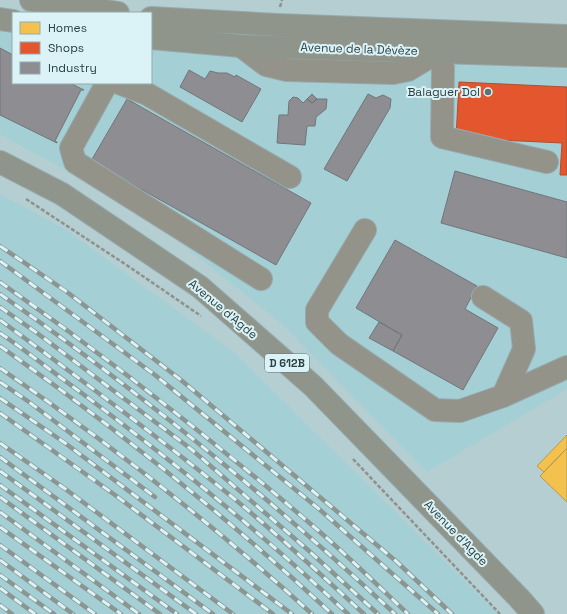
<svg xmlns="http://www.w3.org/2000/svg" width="567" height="614" font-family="'Space Grotesk',sans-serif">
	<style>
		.built { fill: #a4d0d5 }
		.homes { fill: #f2c14e; stroke: #b79a4b }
		.shops { fill: #e4572e; stroke: #ad5034 }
		.industry { fill: #8d8d92; stroke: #70767a }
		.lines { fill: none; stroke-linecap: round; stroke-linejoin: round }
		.minor-casing { stroke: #96aaad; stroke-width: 24 }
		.major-casing { stroke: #96aaad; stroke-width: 24 }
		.path { stroke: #8d928e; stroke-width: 2.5; stroke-dasharray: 4 2; stroke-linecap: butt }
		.minor { stroke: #94938a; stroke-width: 22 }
		.major { stroke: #8f958b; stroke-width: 22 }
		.rail-casing { stroke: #8b9693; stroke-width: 4.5 }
		.rail { stroke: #dbf3f6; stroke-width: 3; stroke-dasharray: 9; stroke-linecap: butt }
		.poi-dot { fill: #5c7275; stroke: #dbf3f6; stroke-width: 1.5 }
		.labels { text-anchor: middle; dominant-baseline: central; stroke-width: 4; stroke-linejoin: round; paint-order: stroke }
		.shield { fill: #dbf3f6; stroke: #607679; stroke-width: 1 }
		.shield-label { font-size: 11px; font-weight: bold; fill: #2c4043 }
		.street-label { font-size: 12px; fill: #2c4043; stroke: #dbf3f6 }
		.poi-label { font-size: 12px; fill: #2c4043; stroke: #dbf3f6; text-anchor: end }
	</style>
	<rect width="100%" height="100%" fill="#b4ced1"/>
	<path class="built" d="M0 28 13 29V83H151V45L241 56 567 69V389L427 472 281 323 142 212 0 134Z
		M0 194 65 229 235 353 498 614H0Z"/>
	<path class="homes" d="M567 435V448L544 472 537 466Z
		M567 448V502L540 476Z"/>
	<path class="shops" d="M459 82 567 87V175H560L562 143 456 138Z"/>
	<path class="industry" d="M0 48 13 55V83H70L84 90H81L55 141 57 142V143L0 115Z
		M189 70 205 79 210 71 218 73H227L235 77 236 75 261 89 242 122 180 87Z
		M312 94 317 99 312 103 307 99Z
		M368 94 376 98 383 95 391 99 390 108 347 181 324 169Z
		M293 97 298 98 303 103 307 99 312 103 317 99H327L326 109 316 117 315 126H307L305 145 277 143 279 115H288L289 101Z
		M127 99 311 203 276 265 91 161Z
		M455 171 567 202V258L441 223Z
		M395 240 477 286 465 309 498 328 463 390 393 351 402 335 356 308Z
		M379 322 402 335 393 351 369 338Z"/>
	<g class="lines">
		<g class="minor-casing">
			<path id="minor" d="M241 46 266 65 287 70 393 73 408 70 438 52 443 68 442 137 547 162
				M107 83 71 148 75 162 261 279
				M119 83 147 94 290 177
				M365 230 317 310V322L339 344 435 410 460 411 503 396 567 367
				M483 297 521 321 524 349 503 396"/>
		</g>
		<g class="major-casing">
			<path id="major" d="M31 0 118 13
				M151 18 277 25 567 36
				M0 19 13 21
				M151 38 241 46 567 56
				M0 162 62 194 200 287 313 386 519 598 533 614"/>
		</g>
		<path class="path" d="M280 7 282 0
			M26 199 131 268 201 316
			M353 459 500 614"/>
		<use href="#minor" class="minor"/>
		<use href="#major" class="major"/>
		<g class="rail-casing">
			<path id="rail" d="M0 246 67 292 181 380 397 562 452 614
				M0 261 155 375 319 509 438 614
				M0 282C108 358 213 440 313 526 346 554 377 585 408 614
				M0 294C139 391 271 499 395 614
				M0 307 37 333 191 449 308 550 378 614
				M0 320C75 375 149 430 221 488 271 528 317 571 364 614
				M0 333C28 352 55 374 83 394 175 463 264 535 348 614
				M0 346C116 428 227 517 332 614
				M0 368C109 443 214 525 312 614
				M0 382 29 402 155 497
				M0 398 65 443 292 614
				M0 413 115 495 273 614
				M0 443 64 488 233 614
				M0 457 213 614
				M0 471 196 614
				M0 485 177 614
				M0 497 160 614
				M0 512 139 614
				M0 527 121 614
				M0 545 95 614
				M0 560 73 614
				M0 575 54 614
				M0 588 35 614
				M0 605 12 614"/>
		</g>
		<use href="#rail" class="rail"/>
	</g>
	<circle class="poi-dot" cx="488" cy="92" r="4"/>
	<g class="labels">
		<rect class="shield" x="265" y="354" width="44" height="18" rx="3"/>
		<g class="shield-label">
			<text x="287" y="363">D 612B</text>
		</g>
		<g class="street-label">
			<text transform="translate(359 49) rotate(2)">Avenue de la Dévèze</text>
			<text transform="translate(223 309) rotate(40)">Avenue d'Agde</text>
			<text transform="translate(456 533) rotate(46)">Avenue d'Agde</text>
		</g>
		<g class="poi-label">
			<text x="480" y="92">Balaguer Dol</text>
		</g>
	</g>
	<rect x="12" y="12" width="140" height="72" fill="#dbf3f6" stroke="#95abae"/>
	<rect x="20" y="22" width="20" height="12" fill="#f2c14e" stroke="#95abae"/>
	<text x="48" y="32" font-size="12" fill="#2c4043">Homes</text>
	<rect x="20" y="42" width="20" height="12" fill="#e4572e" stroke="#95abae"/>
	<text x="48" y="52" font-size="12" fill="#2c4043">Shops</text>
	<rect x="20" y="62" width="20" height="12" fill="#8d8d92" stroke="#95abae"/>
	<text x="48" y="72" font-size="12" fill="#2c4043">Industry</text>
</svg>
